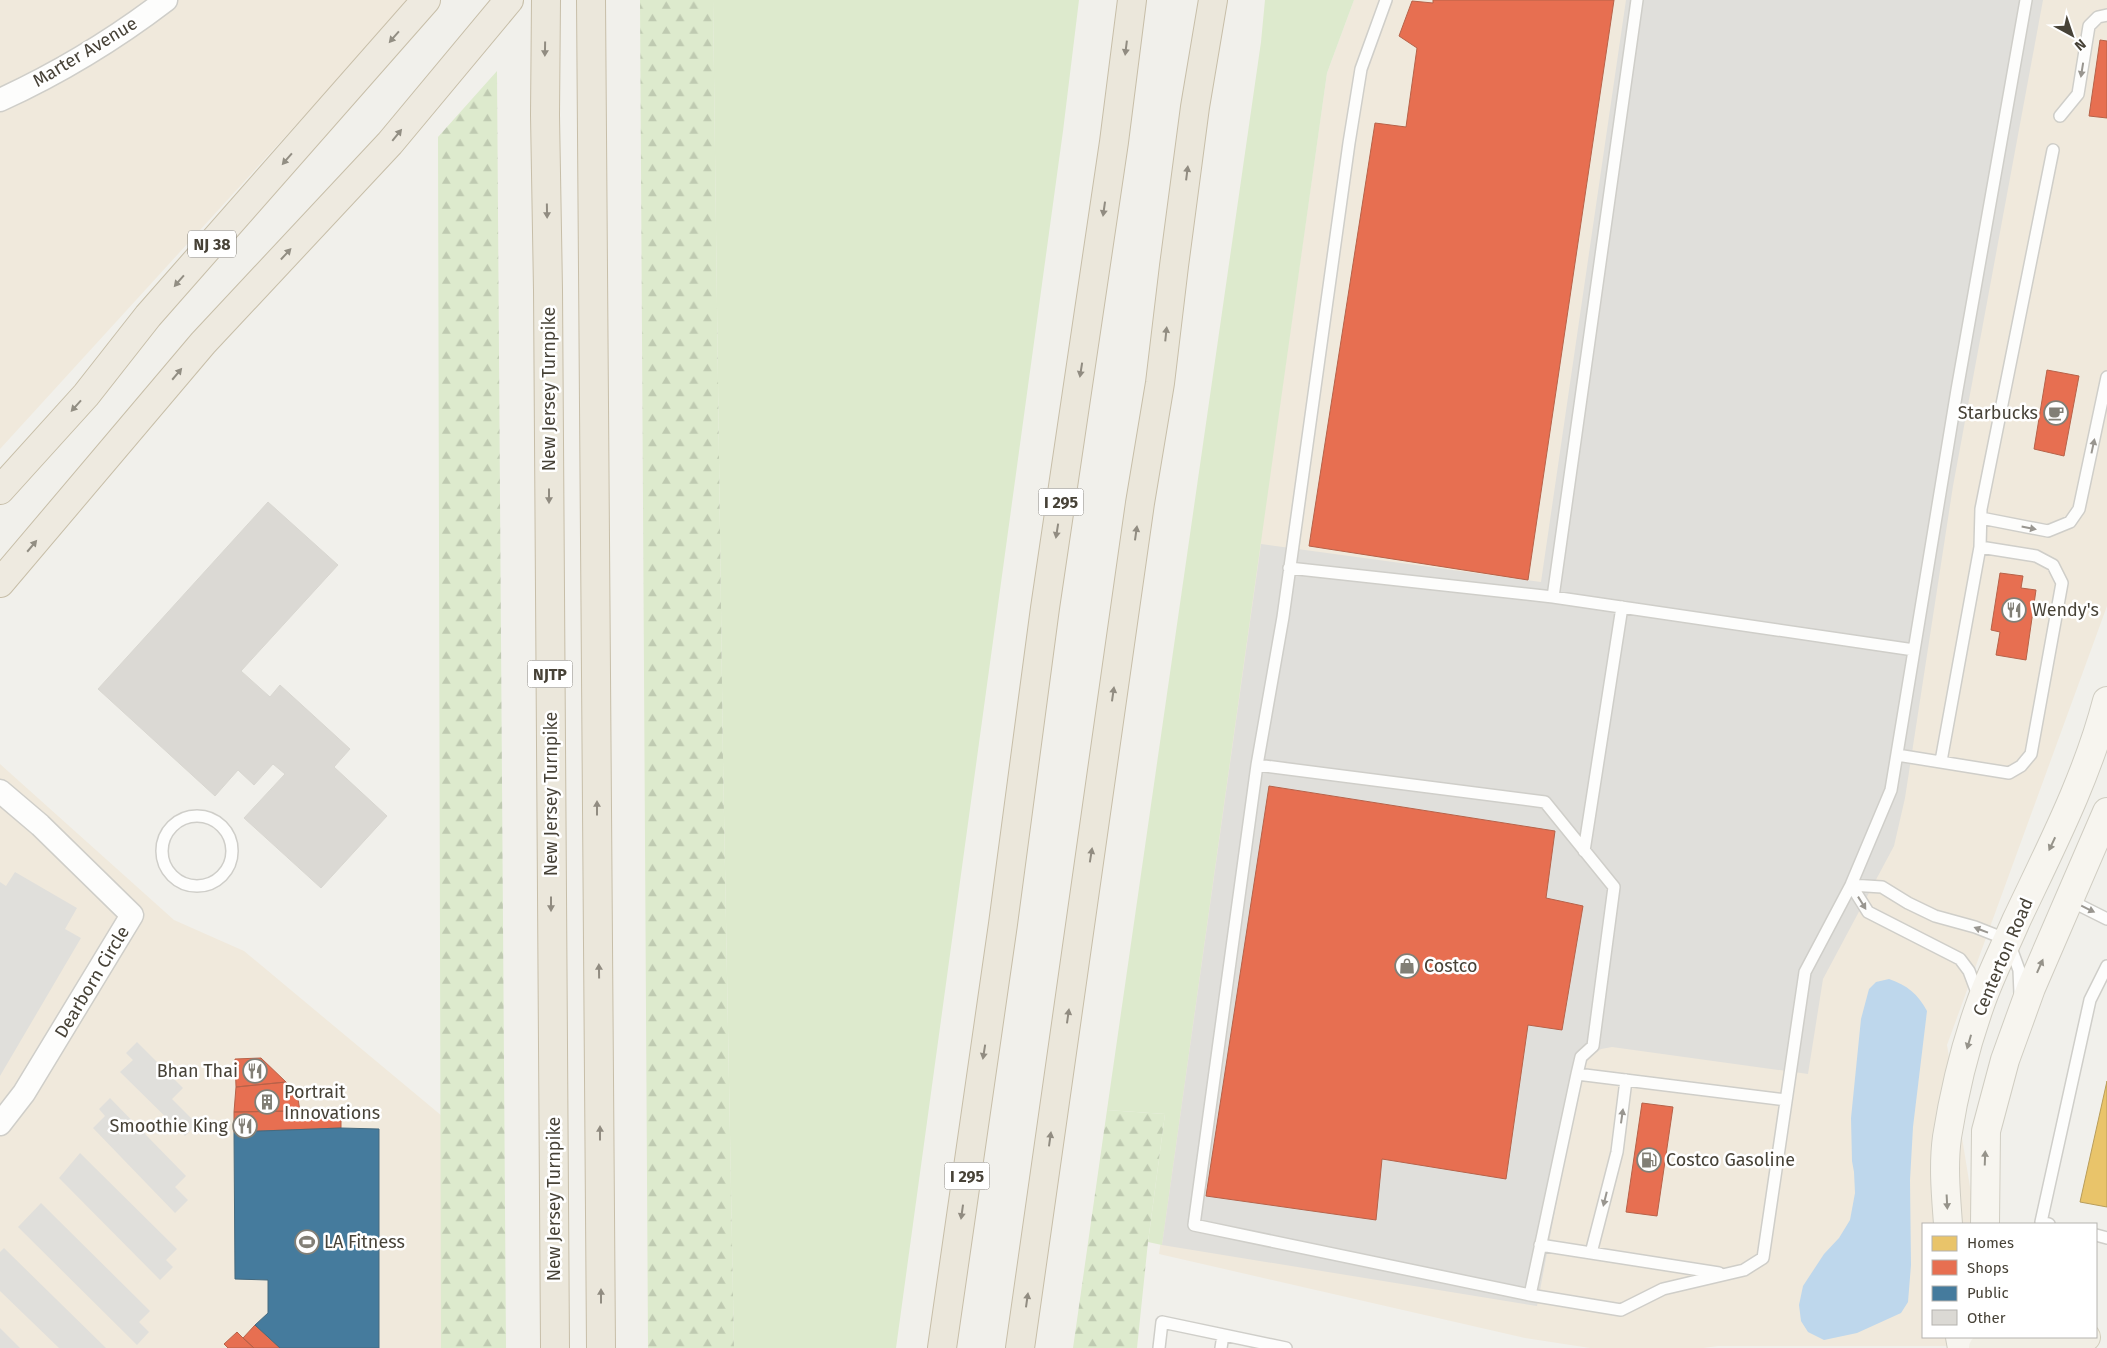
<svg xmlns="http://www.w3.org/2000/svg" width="2107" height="1348" font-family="'Fira Sans',sans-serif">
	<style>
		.commercial { fill: #f0e9dc }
		.grass { fill: #ddeacd }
		.forest { fill: url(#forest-firs) }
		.parking { fill: #e0dfdb }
		.water { fill: #bed7ec }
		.homes { fill: #e9c46a; stroke: #b89d5b }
		.shops { fill: #e76f51; stroke: #b76249 }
		.public { fill: #457b9d; stroke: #466a7e }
		.building { fill: #dbd9d4; stroke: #d9d7d1 }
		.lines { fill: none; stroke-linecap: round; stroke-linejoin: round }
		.service-casing { stroke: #cfcec9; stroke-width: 14 }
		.minor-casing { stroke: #cfcec9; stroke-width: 25 }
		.secondary-casing { stroke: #d0cdc2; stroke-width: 30 }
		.primary-casing { stroke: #d2cdba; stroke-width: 30 }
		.trunk-casing { stroke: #c7bea8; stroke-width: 30 }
		.motorway-casing { stroke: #c7bea8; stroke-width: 30 }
		.service { stroke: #fdfdfc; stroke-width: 11 }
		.minor { stroke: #fdfdfc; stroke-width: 22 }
		.secondary { stroke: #f7f5ef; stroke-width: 28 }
		.primary { stroke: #f1eee4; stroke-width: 28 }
		.trunk { stroke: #eeeae0; stroke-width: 28 }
		.motorway { stroke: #ebe7db; stroke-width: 28 }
		.oneway { fill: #928e83 }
		.oneway2 { fill: #918c81 }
		.oneway3 { fill: #999690 }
		.oneway4 { fill: #96938a }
		.labels { text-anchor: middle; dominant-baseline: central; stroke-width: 5; stroke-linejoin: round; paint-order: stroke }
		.shield { fill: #fff; stroke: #7e7b73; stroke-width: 1 }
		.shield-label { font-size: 16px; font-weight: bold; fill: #474237 }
		.street-label { font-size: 18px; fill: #474237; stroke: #fff }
		.poi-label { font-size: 18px; fill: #474237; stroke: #fff; text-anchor: start }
	</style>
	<defs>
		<pattern id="forest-firs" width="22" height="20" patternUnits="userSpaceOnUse" patternTransform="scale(1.25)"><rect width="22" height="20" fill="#ddeacd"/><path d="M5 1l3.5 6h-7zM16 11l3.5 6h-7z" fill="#bfcab1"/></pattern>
	</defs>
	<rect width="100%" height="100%" fill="#f1f0eb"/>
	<path class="commercial" d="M0 0H410L0 449Z
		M1354 0H2107V606L1947 1045 1976 1224H1923V1337H1995L1997 1346H1718L1703 1348H1590L1525 1338 1159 1254 1327 73Z
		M0 764 174 920 244 951 448 1121 443 1348H0Z"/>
	<path class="grass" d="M713 0H1079L1063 131 896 1348H734L723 761Z
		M1265 0H1354L1327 73 1162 1245 1148 1242 1165 1114 1107 1110 1261 42Z"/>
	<path class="forest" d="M640 0H713L723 761 734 1348H648Z
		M497 71 506 1348H441L438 137Z
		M1107 1110 1165 1114 1148 1242 1137 1348H1073Z"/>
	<path class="parking" d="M1626 0H2043L1953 486 1905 798 1894 846 1823 979 1808 1074 1612 1047 1601 1049 1588 1058 1582 1068 1537 1306 1162 1245 1261 544 1541 582Z
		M15 872 77 908 65 929 81 938 0 1076V882L6 886Z
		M137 1042 183 1088 172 1099 197 1124 185 1136 120 1072 133 1060 126 1053Z
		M110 1098 186 1176 175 1187 188 1200 175 1213 93 1128 105 1116 99 1109Z
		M80 1153 177 1249 166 1260 173 1267 160 1280 59 1178Z
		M41 1203 150 1311 139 1322 149 1332 137 1345 18 1227Z
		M4 1248 106 1348H59L0 1291V1252Z
		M0 1328 20 1348H0Z"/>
	<path class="water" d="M1889 979C1907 985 1918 994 1927 1011L1913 1127 1910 1180 1911 1265 1908 1302 1901 1313 1857 1333 1824 1340 1808 1332 1801 1321 1799 1305 1803 1286 1824 1254 1839 1238 1850 1220 1855 1193 1854 1172 1852 1161 1851 1118 1861 1019 1869 989 1876 982Z"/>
	<path class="homes" d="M2107 1081V1207L2080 1202Z"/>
	<path class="shops" d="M1433 0H1614L1528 580 1309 546 1375 123 1406 127 1417 48 1399 36 1412 1 1433 3Z
		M2100 40 2107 41V118L2089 116Z
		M2047 370 2079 376 2064 456 2034 449Z
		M2000 573 2023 576 2021 588 2036 590 2026 660 1996 655 2000 632 1991 630Z
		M1269 786 1555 831 1546 898 1583 906 1562 1030 1528 1025 1506 1179 1382 1159 1376 1220 1206 1196Z
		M261 1058 286 1082 236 1087 235 1059Z
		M286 1082 297 1093 300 1111 234 1112 236 1087Z
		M1642 1103 1673 1107 1657 1216 1626 1212Z
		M341 1110V1128L234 1132V1112Z
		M255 1325 280 1348H254L243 1338Z
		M237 1332 243 1338 254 1348H228L224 1344Z"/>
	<path class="public" d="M341 1128 379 1129V1348H280L255 1325 268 1313V1280L235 1279 234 1132Z"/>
	<path class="building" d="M268 502 338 565 241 671 270 697 280 685 350 749 334 767 387 816 321 888 244 818 285 774 273 764 254 785 238 770 215 796 98 689Z"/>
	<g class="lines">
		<g class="service-casing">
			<path id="service" d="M1386 0 1361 69 1349 143 1283 617 1257 765 1194 1225 1530 1295
				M2060 116 2078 94 2089 26 2098 17 2107 15
				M1981 518 2048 531 2070 522 2079 509 2107 377
				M1289 568 1553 597 1914 650
				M1553 597 1637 0
				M1897 755 2009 773 2021 766 2031 754 2062 583 2053 565 2036 556 1980 547
				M1941 761 1980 547 1981 509 2053 150
				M1257 765 1545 802 1614 887 1593 1046 1581 1057 1577 1074 1530 1295 1621 1310 1663 1289 1744 1270 1763 1258 1805 972 1851 885 1891 790 1957 390 2026 0
				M162 851a35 35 0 1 1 70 0a35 35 0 1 1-70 0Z
				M1584 851 1622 607
				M2069 900 2107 919
				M1978 995 1969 971 1960 959 1868 912 1851 885 1882 887 1908 903 1935 916 1975 927 2008 940 2019 970 2020 994
				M1577 1074 1786 1100
				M2049 1224 2041 1222 2090 1000 2107 966
				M2096 1235 2107 1238
				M1540 1245 1719 1273
				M1591 1253 1617 1152 1626 1080
				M1159 1348 1162 1322 1286 1348
				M1221 1348 1223 1335"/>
		</g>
		<g class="minor-casing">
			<path id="minor" d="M0 100C59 73 115 39 166 0
				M0 791 40 825 132 915 24 1093 0 1124"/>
		</g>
		<g class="secondary-casing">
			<path id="secondary" d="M1948 1224C1946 1196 1943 1166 1947 1137 1954 1093 1965 1047 1980 1005 1990 976 2004 949 2016 921 2050 849 2087 778 2107 701
				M1985 1224 1986 1131 2005 1060 2031 988 2107 812
				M1960 1337 1962 1348"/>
		</g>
		<g class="primary-casing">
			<path id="primary" d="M1983 1348 2052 1337
				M2071 1348 2086 1337"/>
		</g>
		<g class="trunk-casing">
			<path id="trunk" d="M0 490 86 395 148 316 426 0
				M0 583 203 343 390 143 509 0"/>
		</g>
		<g class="motorway-casing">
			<path id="motorway" d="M546 0 545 115 548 290 555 1348
				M591 0 601 1348
				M942 1348 1003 924 1045 608 1114 142 1132 0
				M1020 1348 1140 503 1160 383 1174 266 1195 107 1213 0"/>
		</g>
		<use href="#service" class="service"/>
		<use href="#minor" class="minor"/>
		<use href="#secondary" class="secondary"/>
		<use href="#primary" class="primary"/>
		<use href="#trunk" class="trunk"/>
		<use href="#motorway" class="motorway"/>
	</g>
	<defs><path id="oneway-solid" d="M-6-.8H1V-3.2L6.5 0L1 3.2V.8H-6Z" transform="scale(1.25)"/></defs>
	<g class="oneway">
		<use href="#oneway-solid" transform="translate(394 37) rotate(131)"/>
		<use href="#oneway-solid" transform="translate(397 135) rotate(-51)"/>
		<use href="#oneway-solid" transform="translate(287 159) rotate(131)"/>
		<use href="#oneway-solid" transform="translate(286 254) rotate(-47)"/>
		<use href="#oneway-solid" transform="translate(179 281) rotate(131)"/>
		<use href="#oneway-solid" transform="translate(177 374) rotate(-50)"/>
		<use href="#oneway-solid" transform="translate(76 406) rotate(132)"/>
		<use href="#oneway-solid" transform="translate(32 546) rotate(-50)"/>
	</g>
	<g class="oneway2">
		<use href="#oneway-solid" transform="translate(1126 48) rotate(97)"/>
		<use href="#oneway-solid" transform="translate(545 49) rotate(91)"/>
		<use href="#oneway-solid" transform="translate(1187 173) rotate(-83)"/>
		<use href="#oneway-solid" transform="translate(1104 209) rotate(98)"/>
		<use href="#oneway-solid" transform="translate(547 211) rotate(89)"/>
		<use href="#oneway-solid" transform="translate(1166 334) rotate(-84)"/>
		<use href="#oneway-solid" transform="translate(1081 370) rotate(99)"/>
		<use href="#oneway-solid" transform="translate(549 496) rotate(90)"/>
		<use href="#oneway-solid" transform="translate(1057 531) rotate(99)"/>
		<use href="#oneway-solid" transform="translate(1136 533) rotate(-82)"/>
		<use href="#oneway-solid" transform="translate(1113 694) rotate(-82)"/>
		<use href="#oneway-solid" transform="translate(597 808) rotate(-90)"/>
		<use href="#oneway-solid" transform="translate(1091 855) rotate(-81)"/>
		<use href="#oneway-solid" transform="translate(551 904) rotate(90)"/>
		<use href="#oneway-solid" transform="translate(599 971) rotate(-91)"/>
		<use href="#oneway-solid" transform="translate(1068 1016) rotate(-82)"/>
		<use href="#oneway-solid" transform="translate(984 1052) rotate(99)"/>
		<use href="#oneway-solid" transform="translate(600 1133) rotate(-90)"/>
		<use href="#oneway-solid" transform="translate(1050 1139) rotate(-82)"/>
		<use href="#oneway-solid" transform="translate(962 1212) rotate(98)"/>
		<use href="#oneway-solid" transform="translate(601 1296) rotate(-90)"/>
		<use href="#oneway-solid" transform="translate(1027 1300) rotate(-82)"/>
	</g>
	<g class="oneway3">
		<use href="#oneway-solid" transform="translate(2082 70) rotate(99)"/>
		<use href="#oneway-solid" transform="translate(2093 446) rotate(-78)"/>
		<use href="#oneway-solid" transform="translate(2029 528) rotate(11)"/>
		<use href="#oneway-solid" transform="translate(1862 903) rotate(58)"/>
		<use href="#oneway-solid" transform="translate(2088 909) rotate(26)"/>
		<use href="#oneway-solid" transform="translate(1981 930) rotate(-159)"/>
		<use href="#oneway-solid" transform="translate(1622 1116) rotate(-82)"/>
		<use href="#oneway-solid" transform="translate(1605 1199) rotate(104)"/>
	</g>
	<g class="oneway4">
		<use href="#oneway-solid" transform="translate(2052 844) rotate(115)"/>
		<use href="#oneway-solid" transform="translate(2040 966) rotate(-66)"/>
		<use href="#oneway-solid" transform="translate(1969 1042) rotate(106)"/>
		<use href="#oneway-solid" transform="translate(1985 1158) rotate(-88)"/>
		<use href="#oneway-solid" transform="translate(1947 1202) rotate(87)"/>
	</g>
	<defs>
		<g id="cafe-ring" transform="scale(1.25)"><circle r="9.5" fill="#fff" stroke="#827f76" stroke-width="1.5"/><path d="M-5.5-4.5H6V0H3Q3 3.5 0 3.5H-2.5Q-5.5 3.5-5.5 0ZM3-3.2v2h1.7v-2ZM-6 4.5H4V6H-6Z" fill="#827f76"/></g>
		<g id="restaurant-ring" transform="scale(1.25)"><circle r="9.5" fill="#fff" stroke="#827f76" stroke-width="1.5"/><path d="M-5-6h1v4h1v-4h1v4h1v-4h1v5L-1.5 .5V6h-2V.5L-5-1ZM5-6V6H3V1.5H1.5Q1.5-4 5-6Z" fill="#827f76"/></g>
		<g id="shop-ring" transform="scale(1.25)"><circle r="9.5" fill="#fff" stroke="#827f76" stroke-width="1.5"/><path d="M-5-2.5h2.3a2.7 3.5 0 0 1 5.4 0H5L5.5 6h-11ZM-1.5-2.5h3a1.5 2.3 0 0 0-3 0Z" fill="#827f76"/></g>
		<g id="building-ring" transform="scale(1.25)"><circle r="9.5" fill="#fff" stroke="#827f76" stroke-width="1.5"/><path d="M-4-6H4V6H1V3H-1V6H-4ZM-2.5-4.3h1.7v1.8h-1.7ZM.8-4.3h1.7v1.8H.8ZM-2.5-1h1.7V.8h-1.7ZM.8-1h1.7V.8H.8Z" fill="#827f76"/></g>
		<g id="fuel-ring" transform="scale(1.25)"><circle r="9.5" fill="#fff" stroke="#827f76" stroke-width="1.5"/><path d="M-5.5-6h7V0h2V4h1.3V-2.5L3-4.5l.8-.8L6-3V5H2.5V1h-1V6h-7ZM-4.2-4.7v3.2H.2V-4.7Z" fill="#827f76"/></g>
		<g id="stadium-ring" transform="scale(1.25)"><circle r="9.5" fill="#fff" stroke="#827f76" stroke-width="1.5"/><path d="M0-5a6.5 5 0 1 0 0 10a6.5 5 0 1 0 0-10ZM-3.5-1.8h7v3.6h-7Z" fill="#827f76"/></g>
	</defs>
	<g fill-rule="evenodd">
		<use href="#cafe-ring" x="2056" y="413"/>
		<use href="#restaurant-ring" x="2014" y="610"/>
		<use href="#shop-ring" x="1407" y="966"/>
		<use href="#restaurant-ring" x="255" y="1071"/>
		<use href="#building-ring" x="267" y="1102"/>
		<use href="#restaurant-ring" x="245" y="1126"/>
		<use href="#fuel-ring" x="1649" y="1160"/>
		<use href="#stadium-ring" x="307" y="1242"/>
	</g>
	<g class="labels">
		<g class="shield">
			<rect x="188" y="230.5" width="48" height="27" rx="4"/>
			<rect x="1038.5" y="488.5" width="45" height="27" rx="4"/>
			<rect x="527.5" y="660.5" width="45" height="27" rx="4"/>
			<rect x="944.5" y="1162.5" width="45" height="27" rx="4"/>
		</g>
		<g class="shield-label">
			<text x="212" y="244">NJ 38</text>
			<text x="1061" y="502">I 295</text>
			<text x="550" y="674">NJTP</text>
			<text x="967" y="1176">I 295</text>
		</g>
		<g class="street-label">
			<text transform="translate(85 52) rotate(-31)">Marter Avenue</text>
			<text transform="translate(549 389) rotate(-90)">New Jersey Turnpike</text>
			<text transform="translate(551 794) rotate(-90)">New Jersey Turnpike</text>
			<text transform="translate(2003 957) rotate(-67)">Centerton Road</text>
			<text transform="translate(92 982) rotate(-59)">Dearborn Circle</text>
			<text transform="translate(554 1199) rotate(-90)">New Jersey Turnpike</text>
		</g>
		<g class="poi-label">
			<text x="2038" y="413" text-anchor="end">Starbucks</text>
			<text x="2032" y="610">Wendy's</text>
			<text x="1424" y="966">Costco</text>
			<text x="238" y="1071" text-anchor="end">Bhan Thai</text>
			<text x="284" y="1092">Portrait<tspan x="284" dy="21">Innovations</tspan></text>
			<text x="228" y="1126" text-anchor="end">Smoothie King</text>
			<text x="1666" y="1160">Costco Gasoline</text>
			<text x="324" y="1242">LA Fitness</text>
		</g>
	</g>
	<rect x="1922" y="1223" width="175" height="115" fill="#ffffff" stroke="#b5b3af"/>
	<rect x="1932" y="1236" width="25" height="15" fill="#e9c46a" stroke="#b5b3af"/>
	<text x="1967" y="1248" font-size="15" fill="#474237">Homes</text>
	<rect x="1932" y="1260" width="25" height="15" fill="#e76f51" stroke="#b5b3af"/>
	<text x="1967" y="1273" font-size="15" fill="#474237">Shops</text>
	<rect x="1932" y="1286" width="25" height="15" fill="#457b9d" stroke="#b5b3af"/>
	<text x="1967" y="1298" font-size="15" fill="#474237">Public</text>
	<rect x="1932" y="1310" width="25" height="15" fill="#dbd9d4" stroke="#b5b3af"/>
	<text x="1967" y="1323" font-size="15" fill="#474237">Other</text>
	<g transform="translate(2072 35) rotate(140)" stroke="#ffffff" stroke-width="4" paint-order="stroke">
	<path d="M0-4L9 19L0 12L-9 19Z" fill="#474237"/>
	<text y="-8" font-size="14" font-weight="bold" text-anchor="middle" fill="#474237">N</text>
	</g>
</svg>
